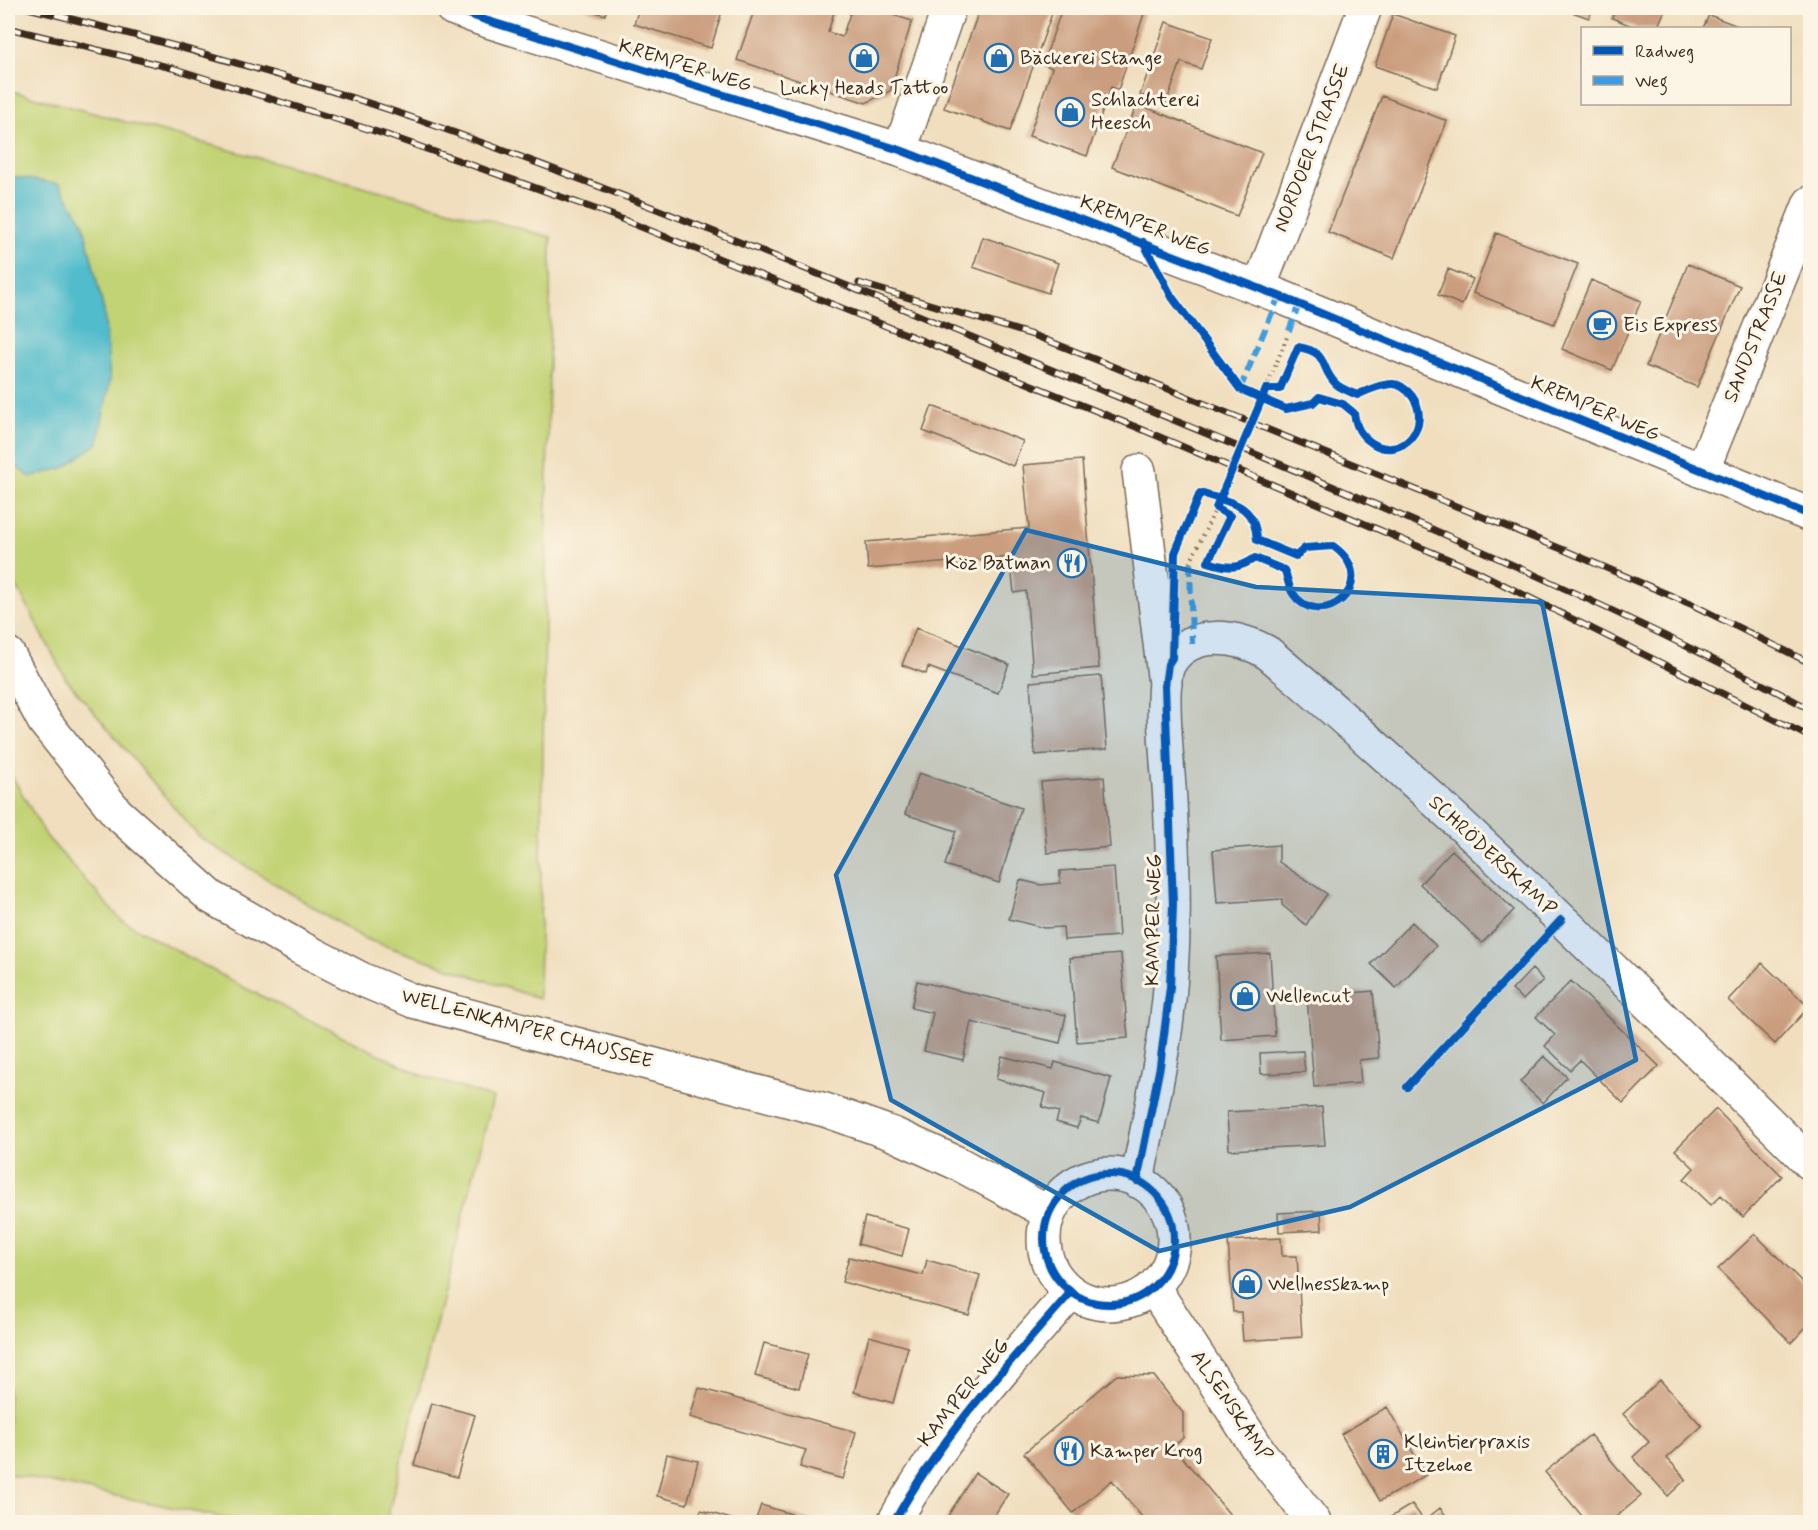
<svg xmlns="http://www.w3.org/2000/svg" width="1818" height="1530" font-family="Mynerve,sans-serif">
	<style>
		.green { fill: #c2d375; stroke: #7e7e4a; stroke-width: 1.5 }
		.water { fill: #51bccc; stroke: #467375; stroke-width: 1.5 }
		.building { fill: #ca9d7e }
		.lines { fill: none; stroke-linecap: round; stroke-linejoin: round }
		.street-casing { stroke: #7a6956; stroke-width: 36 }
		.secondary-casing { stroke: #7a6956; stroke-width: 36 }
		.path { stroke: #7a6956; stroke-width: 4; stroke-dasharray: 1.5 4.5; stroke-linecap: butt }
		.street { stroke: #fff; stroke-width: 33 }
		.secondary { stroke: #fff; stroke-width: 33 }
		.rail-casing { stroke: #3b2a1e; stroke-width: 7 }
		.rail { stroke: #fcf5e5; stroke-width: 4.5; stroke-dasharray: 14; stroke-linecap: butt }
		.quiet { stroke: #3f9ce0; stroke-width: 6; stroke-dasharray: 12 6; stroke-linecap: butt }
		.cycleway-casing { stroke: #fcf5e5; stroke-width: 11 }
		.cycleway { stroke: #0057b8; stroke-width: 8 }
		.marked { fill: #1f6fb2; fill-opacity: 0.2; stroke: #1f6fb2; stroke-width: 4.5; stroke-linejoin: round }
		.labels { text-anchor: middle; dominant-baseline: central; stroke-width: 6; stroke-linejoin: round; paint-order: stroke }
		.poi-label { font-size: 20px; fill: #3b2a1e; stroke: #fcf5e5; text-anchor: start }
		.street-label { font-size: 20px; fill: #3b2a1e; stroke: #fcf5e5 }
	</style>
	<rect width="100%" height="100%" fill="#fcf5e5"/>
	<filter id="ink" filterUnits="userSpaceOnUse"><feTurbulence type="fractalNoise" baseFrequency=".0167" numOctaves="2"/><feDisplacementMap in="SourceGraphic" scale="12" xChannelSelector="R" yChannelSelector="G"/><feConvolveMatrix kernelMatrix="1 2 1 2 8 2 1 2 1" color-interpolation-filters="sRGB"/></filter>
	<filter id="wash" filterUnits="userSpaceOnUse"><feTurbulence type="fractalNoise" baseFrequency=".008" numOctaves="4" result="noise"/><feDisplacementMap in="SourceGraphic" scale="24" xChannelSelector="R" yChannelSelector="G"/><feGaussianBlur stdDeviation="1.35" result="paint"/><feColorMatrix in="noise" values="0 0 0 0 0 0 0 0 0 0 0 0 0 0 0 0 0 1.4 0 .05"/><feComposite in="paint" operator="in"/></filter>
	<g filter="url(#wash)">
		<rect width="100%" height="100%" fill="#f0debe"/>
		<path class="green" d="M8 90 551 237 539 999 363 938 199 837 66 679 8 570Z
			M8 769 47 837 121 920 243 987 421 1075 493 1098 386 1522H244L8 1474Z"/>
		<path class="water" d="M14 177 59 184 83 222 104 311 110 380 98 443 64 468 30 477 8 461V185Z"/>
		<g id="blocks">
			<path class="building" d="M583 8H607L605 15Z
				M639 8H723L711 48 634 24Z
				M755 8 835 9 828 32 842 37 852 8H871L912 21 890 91 866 103 737 60Z
				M980 8H1054L1010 131 944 108Z
				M1062 8H1146L1118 90 1111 87 1087 156 1029 136 1052 68 1043 64Z
				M1561 8H1593L1589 18Z
				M1616 8H1666L1657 28H1637L1612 18Z
				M1393 14 1455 36 1437 88 1375 66Z
				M1709 15 1743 28H1703Z
				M1166 22 1212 38 1201 69 1181 62 1166 104 1140 95Z
				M1382 96 1447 121 1394 258 1328 232Z
				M1137 104 1262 153 1237 216 1112 167Z
				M1496 233 1578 264 1554 324 1473 293Z
				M983 237 1058 263 1048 293 973 267Z
				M1688 264 1740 286 1697 387 1646 366Z
				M1448 269 1473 279 1462 305 1438 295Z
				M1591 280 1641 301 1612 370 1562 349Z
				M932 406 1023 441 1013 466 923 431Z
				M1082 460 1099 668 1033 674 1026 591 1014 593 1010 557 868 569 866 542 1029 528 1023 465Z
				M916 628 1009 664 998 693 928 667 926 674 902 665Z
				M1101 676 1107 749 1035 755 1030 682Z
				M919 773 1021 808 999 883 945 865 956 831 905 814Z
				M1104 777 1110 847 1047 853 1041 782Z
				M1279 845V862L1327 894 1306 925 1282 905V899L1217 903 1213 850Z
				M1452 850 1514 910 1482 943 1420 884Z
				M1114 867 1119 936 1064 940 1063 927 1044 928 1009 919 1020 880 1041 885 1060 883V871Z
				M1412 922 1436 946 1396 988 1371 964Z
				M1270 953 1275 1036 1221 1040 1216 956Z
				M1121 954 1128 1038 1077 1042 1070 958Z
				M1762 963 1809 1007 1775 1044 1728 1000Z
				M1532 969 1543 980 1523 1000 1512 990Z
				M917 981 1066 1015 1060 1043 971 1022 963 1060 924 1051 933 1013 911 1008Z
				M1571 981 1659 1066 1623 1103 1580 1060 1570 1070 1545 1046 1555 1035 1536 1017Z
				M1373 991 1379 1058 1359 1060 1361 1083 1314 1087 1307 997Z
				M1303 1051 1305 1072 1261 1074 1260 1053Z
				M1002 1056 1053 1069 1055 1062 1111 1078 1099 1123 1081 1118 1077 1128 1056 1122 1059 1112 1042 1107 1046 1093 996 1079Z
				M1544 1056 1567 1077 1543 1103 1520 1082Z
				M1322 1107 1325 1145 1229 1150 1227 1112Z
				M1716 1109 1782 1176 1743 1217 1721 1195 1711 1205 1684 1179 1694 1168 1675 1150Z
				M1321 1211 1322 1230 1279 1232 1278 1213Z
				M865 1217 909 1229 902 1256 858 1244Z
				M1755 1234 1810 1290V1323L1791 1343 1718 1269Z
				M1281 1238 1282 1256H1297L1302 1337 1243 1341 1241 1312H1233L1228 1241Z
				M849 1257 923 1275 927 1260 980 1275 969 1315 842 1282Z
				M869 1336 908 1347 893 1403 854 1392Z
				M764 1343 808 1354 799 1388 755 1376Z
				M1117 1375 1154 1376 1183 1413V1438L1173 1446 1236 1522H1146L1112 1480 1073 1513 1024 1453Z
				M1660 1380 1702 1426 1667 1458 1686 1479 1668 1496 1633 1457 1649 1442 1623 1414Z
				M699 1388 856 1432 843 1479 800 1467 806 1450 690 1417Z
				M431 1403 475 1415 457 1477 414 1465Z
				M1387 1407 1426 1475 1380 1501 1341 1434Z
				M1590 1435 1641 1496 1610 1522H1576L1583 1517 1545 1472Z
				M667 1454 698 1461 687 1504 657 1496Z
				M975 1473 1008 1494 990 1522H944Z
				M1412 1504 1424 1521 1440 1508 1451 1522H1388L1386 1520Z
				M761 1505 811 1520 810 1522H755Z
				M701 1510 741 1522H697Z"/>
		</g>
	</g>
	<g filter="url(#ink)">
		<use href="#blocks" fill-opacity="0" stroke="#7a6956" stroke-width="1.5"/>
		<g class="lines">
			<g class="street-casing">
				<path id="street" d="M900 150 949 8
					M1259 288 1365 8
					M1139 471 1165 684
					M1702 471 1810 203
					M1137 1181C1147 1129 1159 1077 1166 1025 1176 952 1174 875 1170 802 1169 774 1157 682 1170 662 1191 628 1240 636 1268 653 1457 813 1634 989 1810 1163
					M1153 1287 1261 1454 1314 1522"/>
			</g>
			<g class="secondary-casing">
				<path id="secondary" d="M452 8 485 20 900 150 1279 296 1810 515
					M8 654 44 721 117 813 211 897 299 947 363 980 413 1001 825 1110 893 1134 959 1164 1049 1213
					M1044 1239a65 65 0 1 1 130 0a65 65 0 1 1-130 0Z
					M894 1522C943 1434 1005 1367 1071 1292"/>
			</g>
			<path class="path" d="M1266 389 1287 337
				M1190 563 1216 508"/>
			<use href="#street" class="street"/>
			<use href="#secondary" class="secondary"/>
			<g class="rail-casing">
				<path id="rail" d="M28 8C153 39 277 72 399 113 609 186 813 272 1018 356 1286 466 1554 574 1810 709
					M8 28 172 68 387 135 609 214 1141 429 1474 570 1810 737
					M859 283 1036 336 1102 362 1564 550 1693 605 1810 663"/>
			</g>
			<use href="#rail" class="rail"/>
			<path class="quiet" d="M1289 331 1299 304
				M1240 389 1279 296
				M1190 563 1192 644"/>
			<g class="cycleway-casing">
				<path id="cycleway" d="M452 8 485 20 900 150 1279 296 1810 515
					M1407 1087 1561 920
					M1044 1239a65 65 0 1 1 130 0a65 65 0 1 1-130 0Z
					M1137 1181 1160 1066 1170 987 1173 905 1165 686 1168 664 1172 658 1175 553 1200 493C1231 503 1255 503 1257 540L1296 556 1305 548 1333 546C1385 583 1319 635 1292 592 1288 586 1288 577 1284 570L1255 558C1238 570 1227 568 1208 562L1230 516 1216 508 1266 389H1280L1298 347C1330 352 1319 368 1336 384 1341 389 1351 392 1357 395 1368 390 1381 384 1393 384 1400 384 1407 390 1412 396 1433 425 1402 462 1372 443 1360 435 1356 427 1354 413L1343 404 1319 397 1313 403 1286 409 1240 389 1172 297 1143 242
					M894 1522C943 1434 1005 1367 1071 1292"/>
			</g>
			<use href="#cycleway" class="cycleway"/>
		</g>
	</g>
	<path class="marked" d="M1026 530 1256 587 1542 602 1636 1060 1350 1207 1159 1251 891 1100 836 875Z"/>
	<defs>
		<g id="shop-ring" transform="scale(1.5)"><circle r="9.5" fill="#fcf5e5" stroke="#1f6fb2" stroke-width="1.5"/><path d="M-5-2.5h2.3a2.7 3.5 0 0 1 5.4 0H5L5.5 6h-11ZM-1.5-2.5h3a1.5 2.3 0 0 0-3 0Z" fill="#1f6fb2"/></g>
		<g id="cafe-ring" transform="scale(1.5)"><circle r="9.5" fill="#fcf5e5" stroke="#1f6fb2" stroke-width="1.5"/><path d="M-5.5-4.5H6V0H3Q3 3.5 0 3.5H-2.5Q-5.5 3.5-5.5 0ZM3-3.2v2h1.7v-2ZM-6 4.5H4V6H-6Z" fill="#1f6fb2"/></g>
		<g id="restaurant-ring" transform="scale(1.5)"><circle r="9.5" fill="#fcf5e5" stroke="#1f6fb2" stroke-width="1.5"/><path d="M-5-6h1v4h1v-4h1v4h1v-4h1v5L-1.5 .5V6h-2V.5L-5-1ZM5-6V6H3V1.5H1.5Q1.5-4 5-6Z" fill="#1f6fb2"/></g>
		<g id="building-ring" transform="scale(1.5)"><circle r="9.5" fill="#fcf5e5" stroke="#1f6fb2" stroke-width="1.5"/><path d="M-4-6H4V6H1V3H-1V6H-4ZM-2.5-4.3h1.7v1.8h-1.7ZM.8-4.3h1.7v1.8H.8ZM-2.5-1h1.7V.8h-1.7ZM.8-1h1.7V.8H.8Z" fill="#1f6fb2"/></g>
	</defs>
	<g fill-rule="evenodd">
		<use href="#shop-ring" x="864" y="58"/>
		<use href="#shop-ring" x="999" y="58"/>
		<use href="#shop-ring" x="1070" y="112"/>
		<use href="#cafe-ring" x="1602" y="325"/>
		<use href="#restaurant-ring" x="1072" y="563"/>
		<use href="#shop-ring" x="1245" y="996"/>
		<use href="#shop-ring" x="1247" y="1284"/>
		<use href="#restaurant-ring" x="1069" y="1451"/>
		<use href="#building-ring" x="1383" y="1454"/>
	</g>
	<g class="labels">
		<g class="poi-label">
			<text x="1020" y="58">Bäckerei Stange</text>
			<text x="864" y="88" text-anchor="middle">Lucky Heads Tattoo</text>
			<text x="1091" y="100">Schlachterei<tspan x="1091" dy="23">Heesch</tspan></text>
			<text x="1623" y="325">Eis Express</text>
			<text x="1051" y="563" text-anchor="end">Köz Batman</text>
			<text x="1266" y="996">Wellencut</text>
			<text x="1268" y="1284">Wellnesskamp</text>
			<text x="1404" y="1442">Kleintierpraxis<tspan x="1404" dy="23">Itzehoe</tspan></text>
			<text x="1090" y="1451">Kamper Krog</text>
		</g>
		<g class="street-label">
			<text transform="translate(685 66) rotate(17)">KREMPER WEG</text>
			<text transform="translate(1312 148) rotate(-69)">NORDOER STRASSE</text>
			<text transform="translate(1145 226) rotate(21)">KREMPER WEG</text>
			<text transform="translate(1756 337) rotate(-68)">SANDSTRASSE</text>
			<text transform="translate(1595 409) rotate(23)">KREMPER WEG</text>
			<text transform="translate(1492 856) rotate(43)">SCHRÖDERSKAMP</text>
			<text transform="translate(1154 920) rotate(-89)">KAMPER WEG</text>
			<text transform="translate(527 1029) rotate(15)">WELLENKAMPER CHAUSSEE</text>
			<text transform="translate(964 1393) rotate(-51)">KAMPER WEG</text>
			<text transform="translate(1231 1406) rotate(56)">ALSENSKAMP</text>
		</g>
	</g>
	<rect width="1818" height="1530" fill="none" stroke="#fcf5e5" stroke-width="30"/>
	<rect x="1581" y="27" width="210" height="78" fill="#fcf5e5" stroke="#afa495" stroke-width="1.5"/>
	<rect x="1593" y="46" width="30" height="9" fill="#0057b8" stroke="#afa495" stroke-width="1.5"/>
	<text x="1635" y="57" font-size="18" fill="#3b2a1e">Radweg</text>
	<rect x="1593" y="76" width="30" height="9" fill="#3f9ce0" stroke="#afa495" stroke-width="1.5"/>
	<text x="1635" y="87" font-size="18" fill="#3b2a1e">Weg</text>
</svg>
